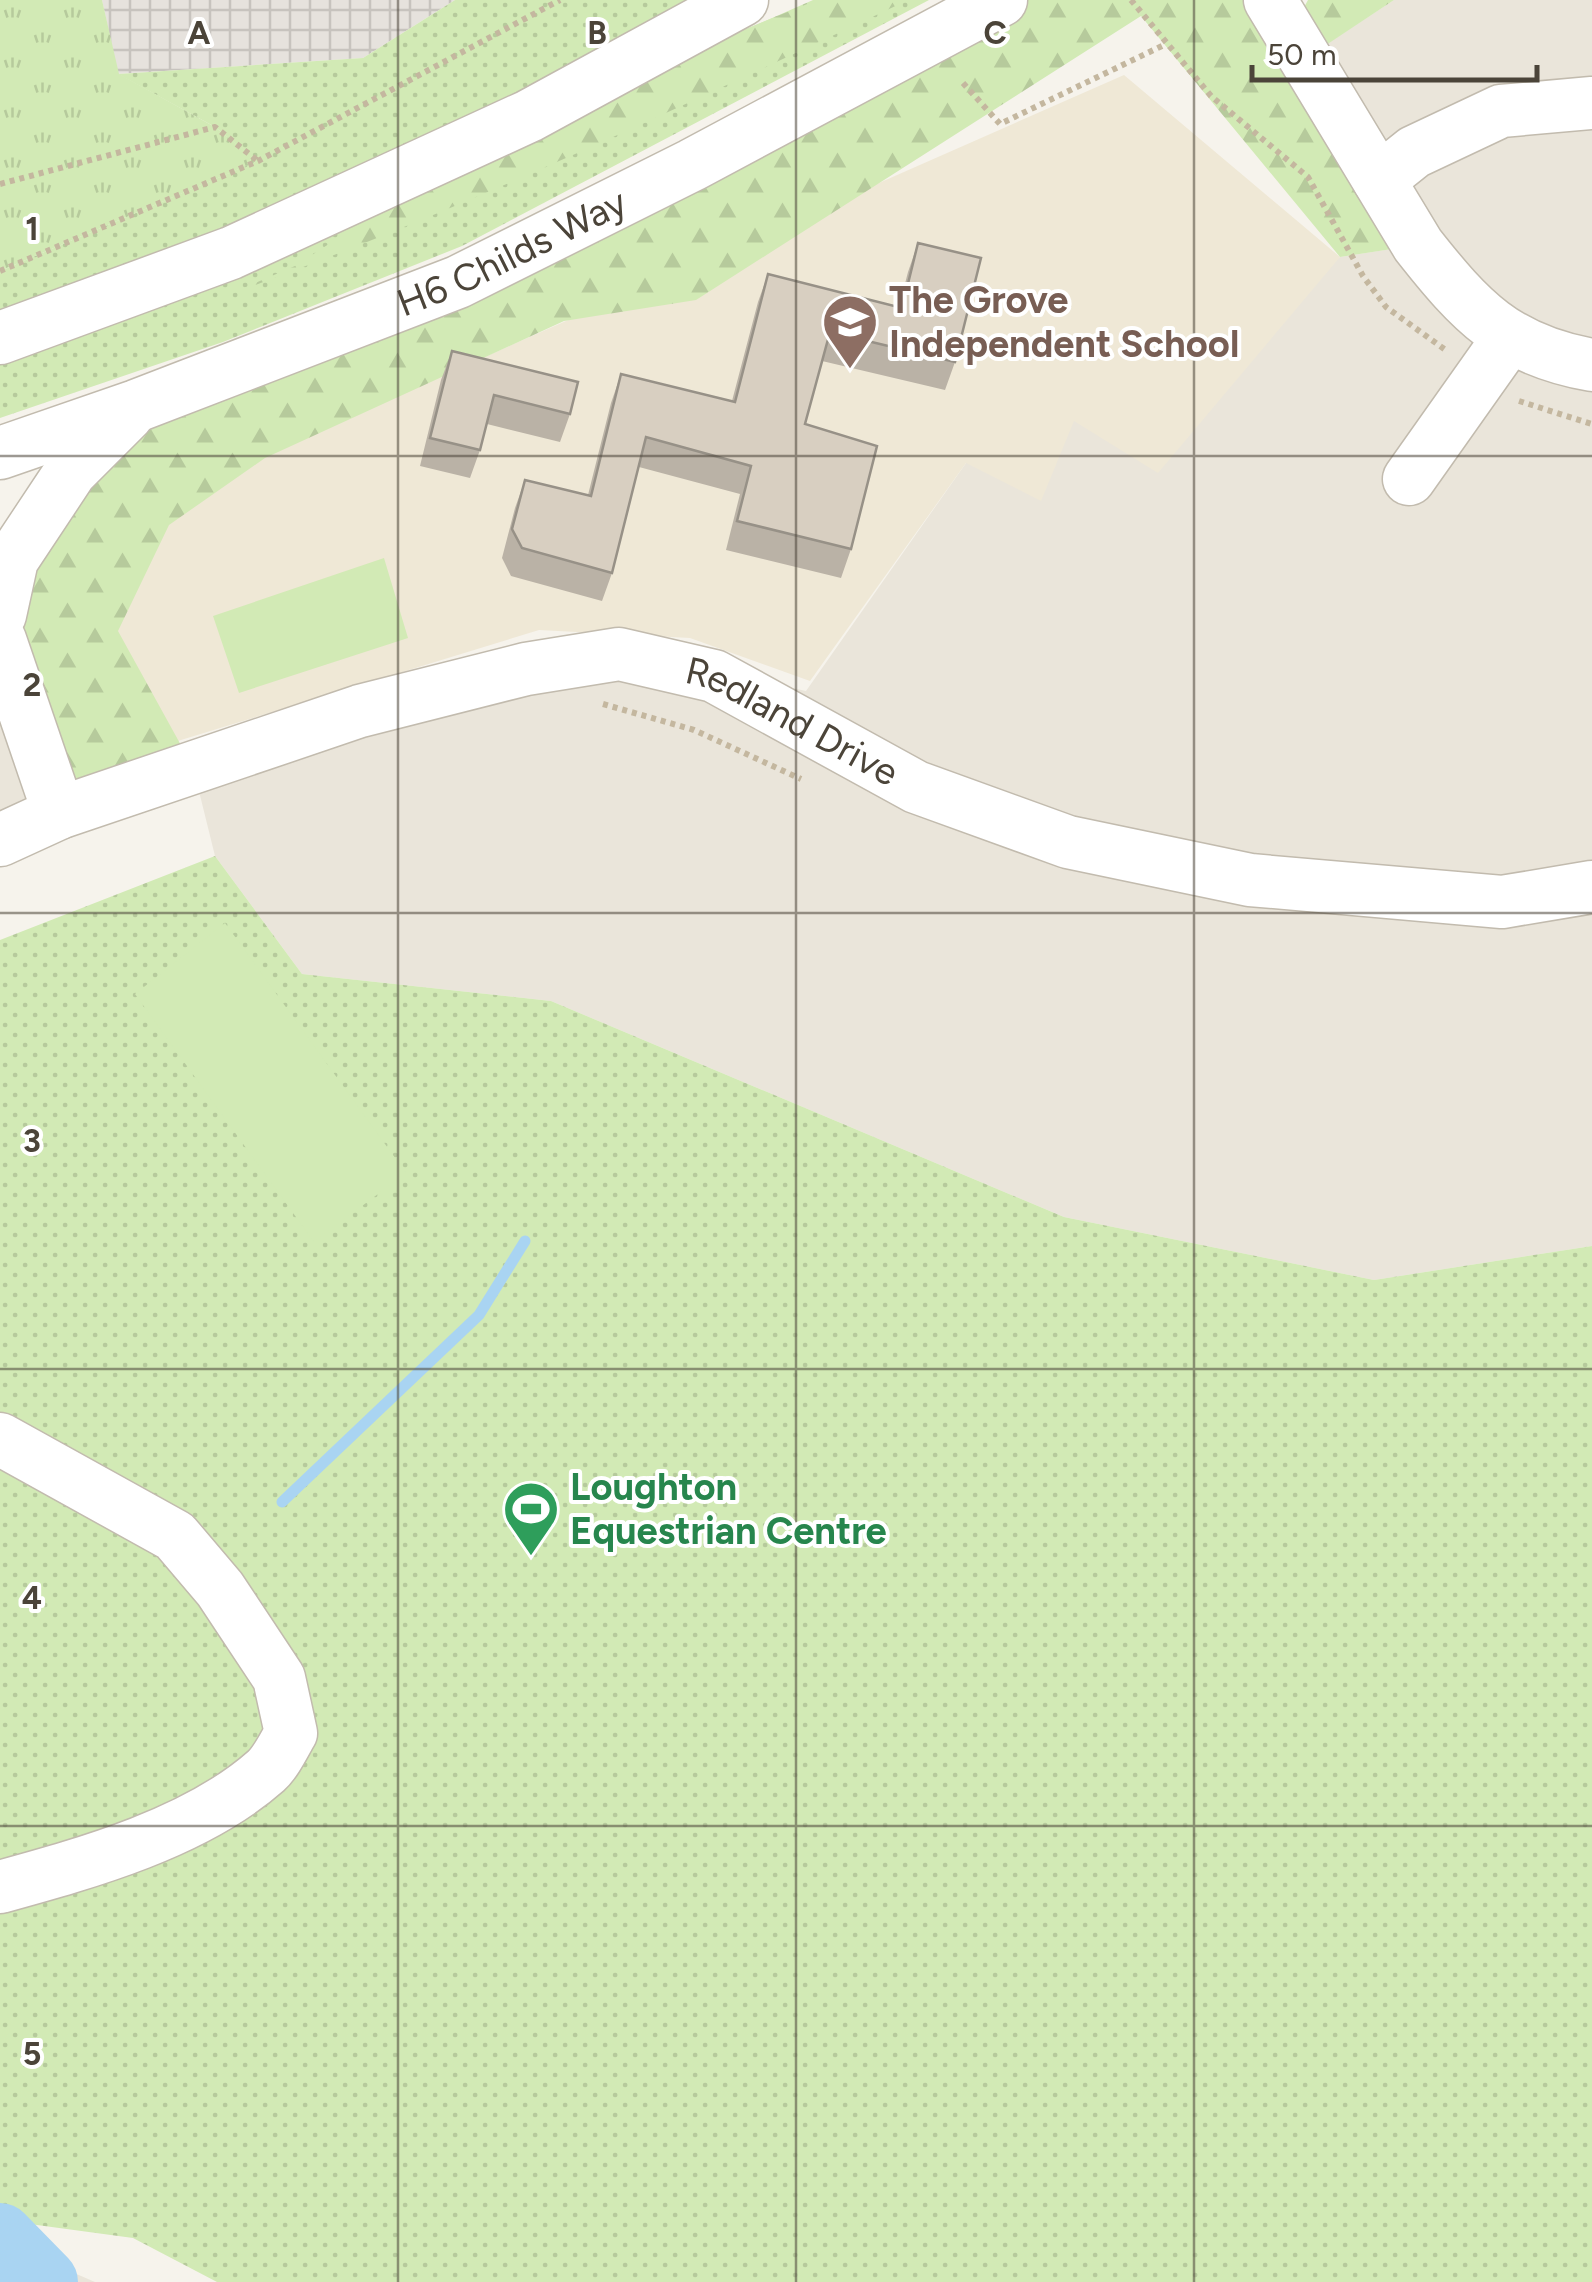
<svg xmlns="http://www.w3.org/2000/svg" width="1592" height="2282" font-family="Figtree,sans-serif">
	<style>
		.residential { fill: #eae5da }
		.industrial { fill: url(#industrial-grid) }
		.education { fill: #efe8d6 }
		.grass { fill: url(#grass-dots) }
		.forest { fill: url(#forest-firs) }
		.park { fill: url(#park-tufts) }
		.pitch { fill: #d2eab5 }
		.lines { fill: none; stroke-linecap: round; stroke-linejoin: round }
		.stream { stroke: #a9d4f2; stroke-width: 11 }
		.river { stroke: #a9d4f2; stroke-width: 68 }
		.minor-casing { stroke: #c2bbae; stroke-width: 55 }
		.path { stroke: #c4b79f; stroke-width: 6; stroke-dasharray: 5 5; stroke-linecap: butt }
		.minor { stroke: #fff; stroke-width: 52 }
		.wall { fill: #bab2a6 }
		.building { fill: #d8cfc1; stroke: #979187; stroke-width: 2.5 }
		.grid { fill: none; stroke: #4b4439; stroke-width: 2.5; stroke-opacity: 0.55 }
		.labels { text-anchor: middle; dominant-baseline: central; stroke-width: 8; stroke-linejoin: round; paint-order: stroke }
		.street-label { font-size: 38px; fill: #4b4439; stroke: #fff }
		.education-label { font-size: 38px; font-weight: bold; fill: #785e54; stroke: #fff; text-anchor: start }
		.leisure-label { font-size: 38px; font-weight: bold; fill: #27864d; stroke: #fff; text-anchor: start }
		.grid-label { font-size: 32px; text-anchor: middle; font-weight: bold; fill: #4b4439; stroke: #fff; stroke-width: 8; stroke-linejoin: round; paint-order: stroke }
	</style>
	<defs>
		<pattern id="industrial-grid" width="8" height="8" patternUnits="userSpaceOnUse" patternTransform="scale(2.5)"><rect width="8" height="8" fill="#e6e2dd"/><path d="M0 4h8M4 0v8" fill="none" stroke="#c7c3be"/></pattern>
		<pattern id="grass-dots" width="8" height="8" patternUnits="userSpaceOnUse" patternTransform="scale(2.5)"><rect width="8" height="8" fill="#d2eab5"/><path d="M2 2h.1M6 6h.1" fill="none" stroke="#b6ca9c" stroke-width="1.8" stroke-linecap="round"/></pattern>
		<pattern id="forest-firs" width="22" height="20" patternUnits="userSpaceOnUse" patternTransform="scale(2.5)"><rect width="22" height="20" fill="#d2eab5"/><path d="M5 1l3.5 6h-7zM16 11l3.5 6h-7z" fill="#b6ca9c"/></pattern>
		<pattern id="park-tufts" width="24" height="20" patternUnits="userSpaceOnUse" patternTransform="scale(2.5)"><rect width="24" height="20" fill="#d2eab5"/><path d="M3 7l-1-3M5 7V3M7 7l1-3M15 17l-1-3M17 17v-4M19 17l1-3" fill="none" stroke="#b6ca9c"/></pattern>
	</defs>
	<rect width="100%" height="100%" fill="#f6f3ec"/>
	<path class="residential" d="M1394 0H1592V1246L1374 1280 1064 1217 551 1001 302 974 215 856 193 767 570 639 806 691 966 463 1340 257 1417 245 1305 58Z
		M0 698 59 813 0 841Z
		M0 2241 95 2282H0Z"/>
	<path class="industrial" d="M102 0H455L363 58 118 74Z"/>
	<path class="education" d="M1124 75 1340 257 1158 473 1074 421 1041 501 966 463 810 681 690 638 539 630 106 763 108 523Z"/>
	<path class="grass" d="M455 0H742L0 338V271L257 161 215 127 118 74 363 58Z
		M813 0H929L462 246 223 342 0 418V357Z
		M215 856 302 974 551 1001 1064 1217 1374 1280 1592 1246V2282H217L133 2238 0 2220V940Z"/>
	<path class="forest" d="M817 0 906 1C682 107 458 212 225 296L295 266 375 214 640 72Z
		M1001 0H1270L1290 33 1308 0H1394L1305 59 1418 245 1340 257 1141 16 696 300 564 321 265 458 169 525 118 631 193 767 59 813 0 615 136 406Z"/>
	<path class="park" d="M0 0H102L119 74 215 127 258 161 0 271Z"/>
	<path class="pitch" d="M384 558 408 638 239 693 213 616Z
		M225 923 406 1173 314 1242 135 994Z"/>
	<g class="lines">
		<path class="stream" d="M282 1502 479 1315 525 1241"/>
		<path class="river" d="M0 2237 44 2282"/>
		<g class="minor-casing">
			<g id="minor">
				<path d="M1270 0 1418 245C1470 311 1506 350 1592 365"/>
				<path d="M1379 180 1414 152 1501 111 1592 103"/>
				<path d="M0 338 231 253 529 116 742 0"/>
				<path id="s1" d="M0 453 136 406 458 282 692 165 1001 0"/>
				<path d="M1409 479 1508 339"/>
				<path d="M0 615 12 560 71 471 128 414"/>
				<path d="M0 640 59 813"/>
				<path id="s2" d="M0 840 59 813 360 711 526 669 619 654 714 676 916 787 1068 842 1250 880 1502 902 1592 887"/>
				<path d="M0 1439 175 1536 220 1589 279 1678 291 1733C284 1745 276 1762 266 1771 196 1833 87 1863 0 1887"/>
			</g>
		</g>
		<path class="path" d="M1131 0 1211 96 1308 177 1363 276 1386 307 1447 351
			M963 83 1000 124 1164 45
			M0 184 215 127 258 161
			M0 271 258 161 560 0
			M1519 401 1592 424
			M603 704 694 730 801 779"/>
		<use href="#minor" class="minor"/>
	</g>
	<path class="wall" d="M918 243 955 362 945 390 822 361 805 424 851 549 841 578 726 550 740 494 639 467 612 573 602 601 511 576 502 558 515 508 525 480 588 495 611 403 621 374 732 401 758 302 768 274 899 307 908 272Z
		M452 351 570 414 560 442 487 424 480 450 470 478 420 466 441 380Z"/>
	<path class="building" d="M918 243 981 258 955 362 830 332 805 424 877 446 851 549 737 521 751 466 646 437 612 573 522 548 512 529 525 480 591 496 621 374 735 402 768 274 902 308Z
		M452 351 578 382 570 414 494 395 480 450 430 438Z"/>
	<path class="grid" d="M398 0V2282M796 0V2282M1194 0V2282M0 456H1592M0 913H1592M0 1369H1592M0 1826H1592"/>
	<defs>
		<g id="school-pin" transform="scale(2.875)"><path d="M0 17L-7.5 6A9.5 9.5 0 1 1 7.5 6Z" fill="#8d6e63" stroke="#fff"/><path d="M0-5L7-2L0 1L-7-2ZM-4 1L0 2.5L4 1V4Q0 6-4 4Z" fill="#fff"/></g>
		<g id="stadium-pin" transform="scale(2.875)"><path d="M0 17L-7.5 6A9.5 9.5 0 1 1 7.5 6Z" fill="#2e9e5b" stroke="#fff"/><path d="M0-5a6.5 5 0 1 0 0 10a6.5 5 0 1 0 0-10ZM-3.5-1.8h7v3.6h-7Z" fill="#fff"/></g>
	</defs>
	<g fill-rule="evenodd">
		<use href="#school-pin" x="850" y="322"/>
		<use href="#stadium-pin" x="531" y="1509"/>
	</g>
	<g class="labels">
		<g class="street-label">
			<text stroke="none"><textPath href="#s1" startOffset="550">H6 Childs Way</textPath></text>
			<text stroke="none"><textPath href="#s2" startOffset="835">Redland Drive</textPath></text>
		</g>
		<g class="education-label">
			<text x="889" y="300">The Grove<tspan x="889" dy="44">Independent School</tspan></text>
		</g>
		<g class="leisure-label">
			<text x="570" y="1487">Loughton<tspan x="570" dy="44">Equestrian Centre</tspan></text>
		</g>
	</g>
	<g class="grid-label">
		<text x="199" y="44">A</text>
		<text x="597" y="44">B</text>
		<text x="995" y="44">C</text>
		<text x="32" y="240">1</text>
		<text x="32" y="696">2</text>
		<text x="32" y="1152">3</text>
		<text x="32" y="1609">4</text>
		<text x="32" y="2065">5</text>
	</g>
	<path d="M1252 65v15h285v-15" fill="none" stroke="#4b4439" stroke-width="5"/>
	<text x="1267" y="65" font-size="30" fill="#4b4439" stroke="#ffffff" stroke-width="8" paint-order="stroke">50 m</text>
</svg>
